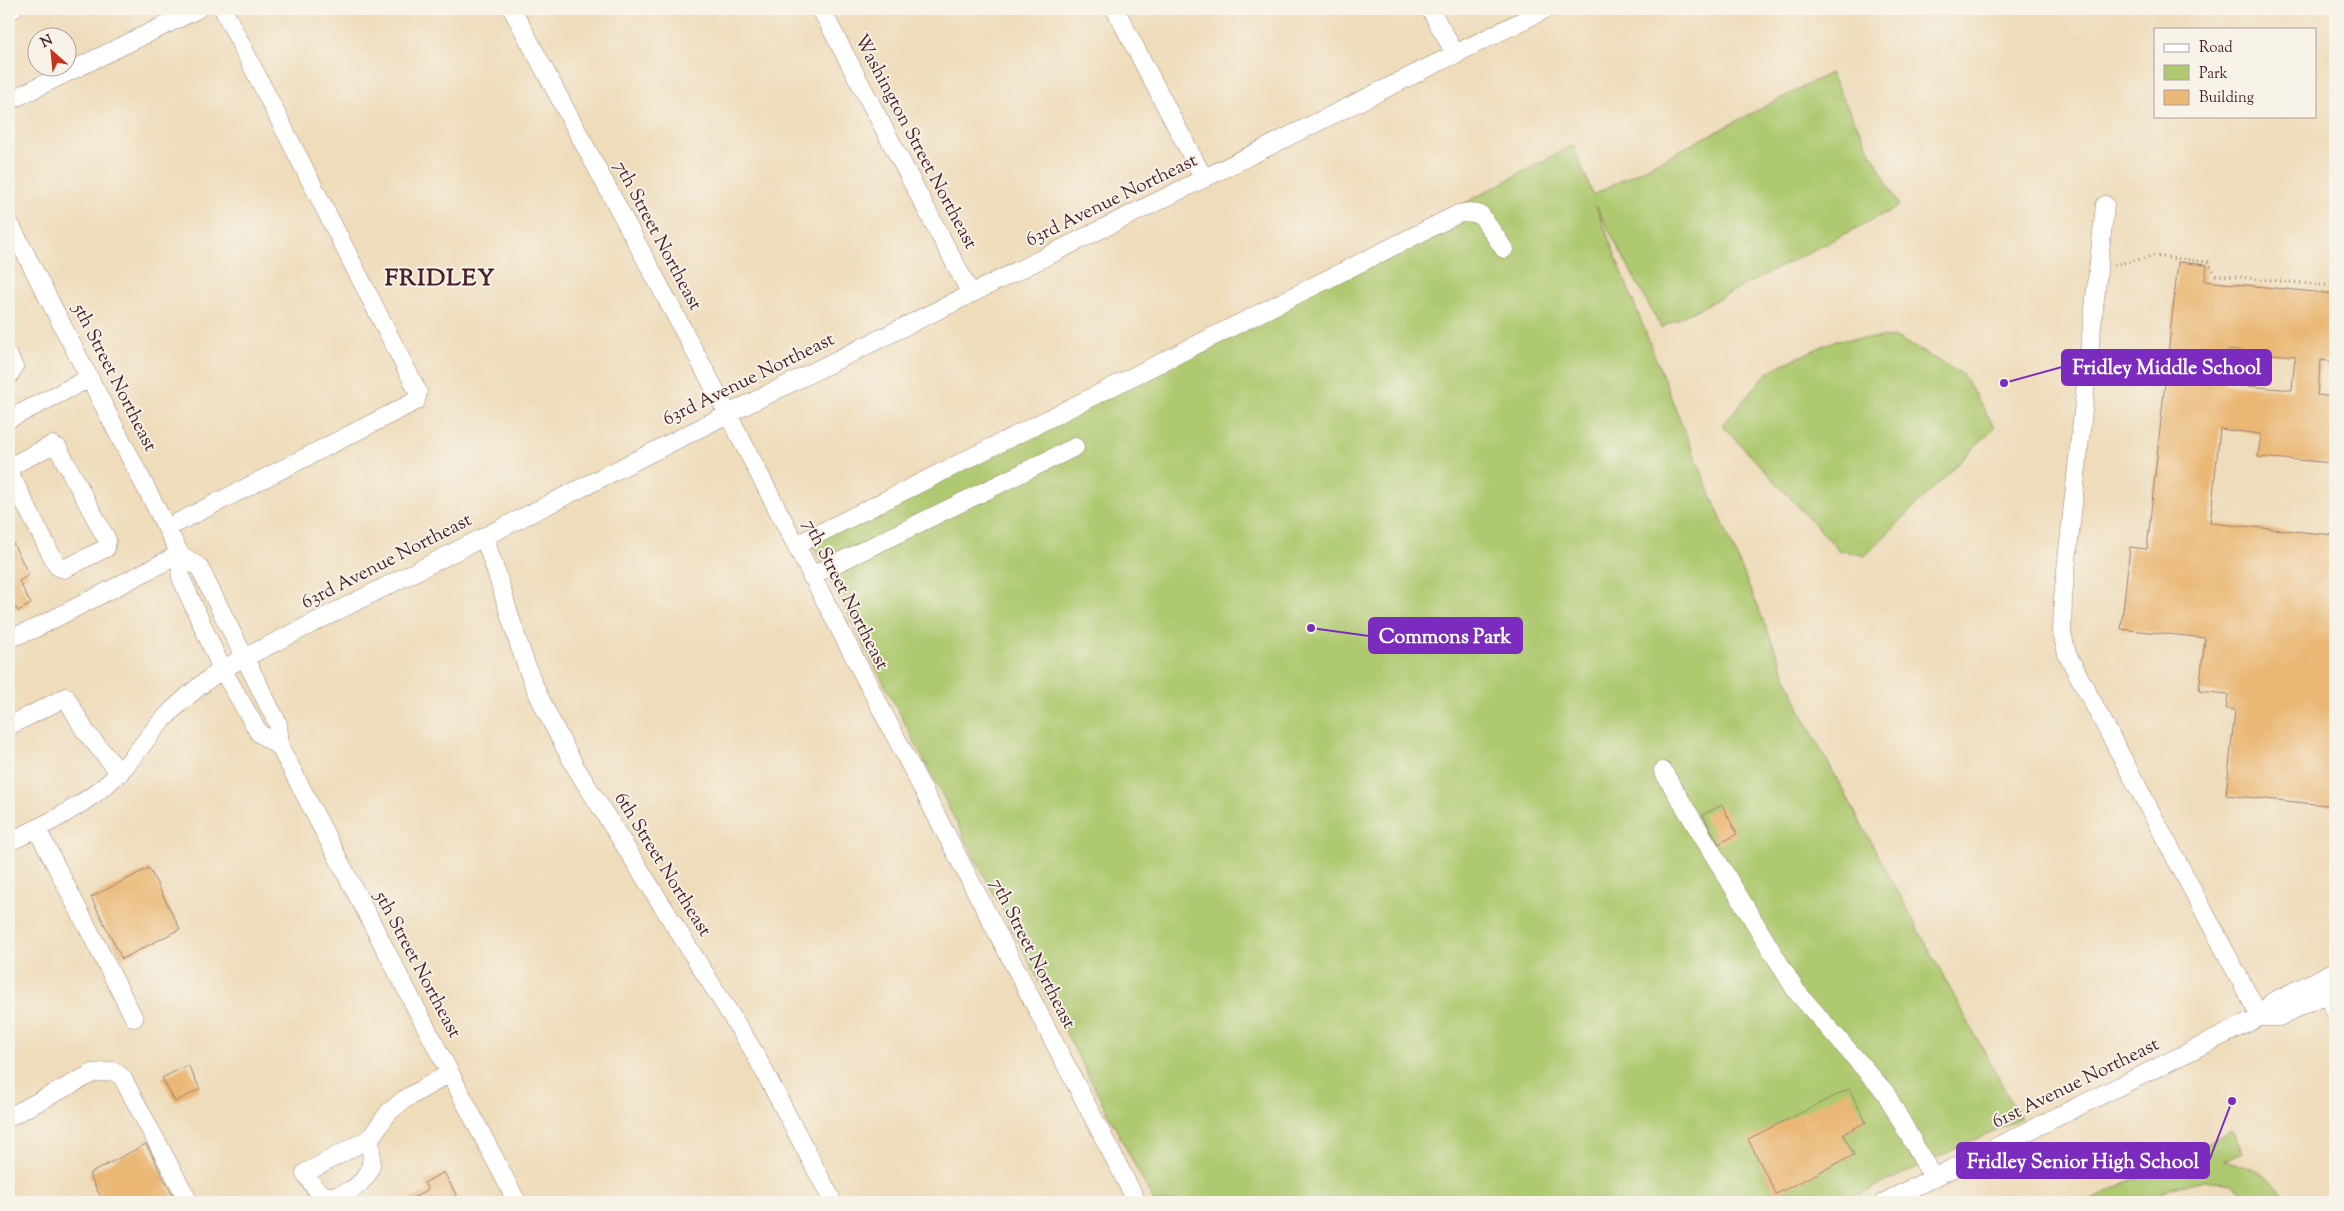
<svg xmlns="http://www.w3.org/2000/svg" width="2344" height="1211" font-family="'Sorts Mill Goudy',serif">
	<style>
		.green { fill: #aec96f; stroke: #7c744d }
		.building { fill: #eab774; fill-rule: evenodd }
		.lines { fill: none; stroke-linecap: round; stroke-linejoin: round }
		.minor-casing { stroke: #9c7e72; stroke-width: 19 }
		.path { stroke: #9c7e72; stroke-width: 3; stroke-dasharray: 1 4; stroke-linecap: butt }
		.minor { stroke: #fff; stroke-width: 18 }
		.labels { text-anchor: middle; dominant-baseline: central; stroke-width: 4; stroke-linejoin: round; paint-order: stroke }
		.street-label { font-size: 19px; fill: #4a1f2b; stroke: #f7f3e8 }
		.district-label { font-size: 24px; font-weight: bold; letter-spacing: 1px; fill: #4a1f2b; stroke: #f7f3e8 }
		.leader { fill: none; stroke: #7b2cbf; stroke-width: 2 }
		.callout-dot { fill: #7b2cbf; stroke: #f7f3e8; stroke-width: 2 }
		.callout { fill: #7b2cbf; stroke: #7b2cbf; stroke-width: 2 }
		.callout-label { font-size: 20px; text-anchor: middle; font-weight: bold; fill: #fff }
	</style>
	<rect width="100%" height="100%" fill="#f7f3e8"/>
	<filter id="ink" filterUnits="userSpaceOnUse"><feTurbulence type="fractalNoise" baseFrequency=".02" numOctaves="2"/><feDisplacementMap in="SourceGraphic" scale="10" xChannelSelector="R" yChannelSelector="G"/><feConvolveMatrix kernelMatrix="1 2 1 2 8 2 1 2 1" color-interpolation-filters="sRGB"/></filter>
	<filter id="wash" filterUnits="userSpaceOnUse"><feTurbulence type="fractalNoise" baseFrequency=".0096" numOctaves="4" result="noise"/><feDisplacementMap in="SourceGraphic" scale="20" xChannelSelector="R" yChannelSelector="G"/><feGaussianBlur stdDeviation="1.12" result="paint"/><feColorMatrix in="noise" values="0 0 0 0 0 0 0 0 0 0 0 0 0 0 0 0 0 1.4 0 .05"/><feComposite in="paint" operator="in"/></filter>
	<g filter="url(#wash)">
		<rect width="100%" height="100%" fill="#eedcba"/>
		<path class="green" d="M1830 73 1899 206 1661 328 1596 206 1677 413 1802 714 2020 1118 1844 1202H1154L811 543 1283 301 1573 145 1593 195Z
			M1896 337 1962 374 1995 427 1865 556 1839 550 1722 425 1770 370 1836 340Z
			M2232 1131 2243 1152 2224 1160C2258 1170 2268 1173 2289 1202H2256L2232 1184 2204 1180 2173 1188 2144 1202H2086Z"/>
		<g id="blocks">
			<path class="building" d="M2178 262 2207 265 2205 281 2335 294V362L2321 360 2317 395 2335 397V463L2258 457 2261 434 2220 429 2210 523 2335 535V806L2226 795 2235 710 2226 709 2228 694 2199 691 2205 638 2121 629 2130 547 2147 549ZM2228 350 2295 356 2292 390 2225 384Z
				M9 535 29 575 19 581 31 604 18 611 16 608 9 612Z
				M1722 805 1737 834 1719 844 1703 815Z
				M149 868 180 929 122 959 91 897Z
				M188 1065 200 1089 175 1102 162 1078Z
				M1849 1089 1866 1122 1843 1134 1854 1155 1776 1194 1748 1139Z
				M146 1144 176 1202H103L89 1174Z
				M444 1172 460 1202H405L428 1190 424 1183Z"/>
		</g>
	</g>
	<g filter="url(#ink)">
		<use href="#blocks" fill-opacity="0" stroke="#9c7e72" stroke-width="1"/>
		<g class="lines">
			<g class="minor-casing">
				<path id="minor" d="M512 9 728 414 1137 1202
					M821 9 971 294
					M1115 9 1204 179
					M1430 9 1456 55
					M9 11 13 9
					M9 101 198 9
					M2105 205 2063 598 2062 633 2067 654 2260 1017
					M9 222 180 554 181 578 222 669 259 733 280 747
					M9 357 14 367 9 376
					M9 419 90 378
					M9 467 52 445 58 448 107 540 106 548 64 569 57 566 9 472
					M167 528 416 401 418 392 223 9
					M484 538C502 583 512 630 530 675 542 707 560 738 576 768L754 1052 833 1202
					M796 545 1458 214 1469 212 1481 215 1504 249
					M180 554 199 567 278 724 280 747 517 1202
					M811 576 1075 447
					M9 638 32 630 180 554
					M9 726 66 697 85 731 120 773
					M1663 771 1796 991 1885 1092 1933 1178
					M37 829 134 1018
					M9 842C47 824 88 804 118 774 133 759 145 740 159 724 178 703 200 685 222 669L728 414 1546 9
					M2322 984 2335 1011
					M2260 1017H2279L2335 989
					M9 1117 93 1073 114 1071 122 1077 189 1202
					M370 1138 305 1173C309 1179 313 1187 319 1192 335 1204 364 1186 370 1169 373 1160 371 1147 370 1138L389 1112 405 1099 450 1073
					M1884 1202 2260 1017 2272 1002 2335 971"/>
			</g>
			<path class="path" d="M2329 9 2335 20
				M2114 265 2153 256 2208 262 2216 275 2335 286"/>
			<use href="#minor" class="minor"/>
		</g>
	</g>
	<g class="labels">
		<g class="street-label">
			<text transform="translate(915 142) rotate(62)">Washington Street Northeast</text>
			<text transform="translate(1112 201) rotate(-26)">63rd Avenue Northeast</text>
			<text transform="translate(657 236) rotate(62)">7th Street Northeast</text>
			<text transform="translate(114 378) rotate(63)">5th Street Northeast</text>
			<text transform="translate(749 380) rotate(-26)">63rd Avenue Northeast</text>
			<text transform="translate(387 562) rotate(-27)">63rd Avenue Northeast</text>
			<text transform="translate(845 595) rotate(63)">7th Street Northeast</text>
			<text transform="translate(662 865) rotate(58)">6th Street Northeast</text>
			<text transform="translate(1032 954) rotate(63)">7th Street Northeast</text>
			<text transform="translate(417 965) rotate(62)">5th Street Northeast</text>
			<text transform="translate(2076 1084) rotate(-26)">61st Avenue Northeast</text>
		</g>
		<g class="district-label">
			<text x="440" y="279">FRIDLEY</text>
		</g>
	</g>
	<path class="leader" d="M2004 383L2062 367M1311 628L1369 636M2232 1101L2209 1161"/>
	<g class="callout-dot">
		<circle cx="2004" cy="383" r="5"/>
		<circle cx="1311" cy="628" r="5"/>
		<circle cx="2232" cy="1101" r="5"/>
	</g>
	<g class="callout">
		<rect x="2062" y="350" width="209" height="35" rx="5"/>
		<rect x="1369" y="618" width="153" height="35" rx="5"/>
		<rect x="1957" y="1143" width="252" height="35" rx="5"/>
	</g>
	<g class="callout-label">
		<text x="2167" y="374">Fridley Middle School</text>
		<text x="1445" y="643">Commons Park</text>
		<text x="2083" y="1168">Fridley Senior High School</text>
	</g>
	<rect width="2344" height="1211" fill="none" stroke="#f7f3e8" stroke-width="30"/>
	<rect x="2154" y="28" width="162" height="90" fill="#f7f3e8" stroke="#b29e9c"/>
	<rect x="2164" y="44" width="25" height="8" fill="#ffffff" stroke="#b29e9c"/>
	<text x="2199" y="52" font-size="15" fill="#4a1f2b">Road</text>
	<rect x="2164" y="65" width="25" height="15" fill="#aec96f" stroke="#b29e9c"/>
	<text x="2199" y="78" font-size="15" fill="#4a1f2b">Park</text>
	<rect x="2164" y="90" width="25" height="15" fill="#eab774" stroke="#b29e9c"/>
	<text x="2199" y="102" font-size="15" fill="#4a1f2b">Building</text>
	<g transform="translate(52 52) rotate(333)"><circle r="24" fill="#f7f3e8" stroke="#b29e9c"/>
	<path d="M0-4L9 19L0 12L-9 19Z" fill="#c8321e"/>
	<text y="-8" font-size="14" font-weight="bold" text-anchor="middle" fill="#4a1f2b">N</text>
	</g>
</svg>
